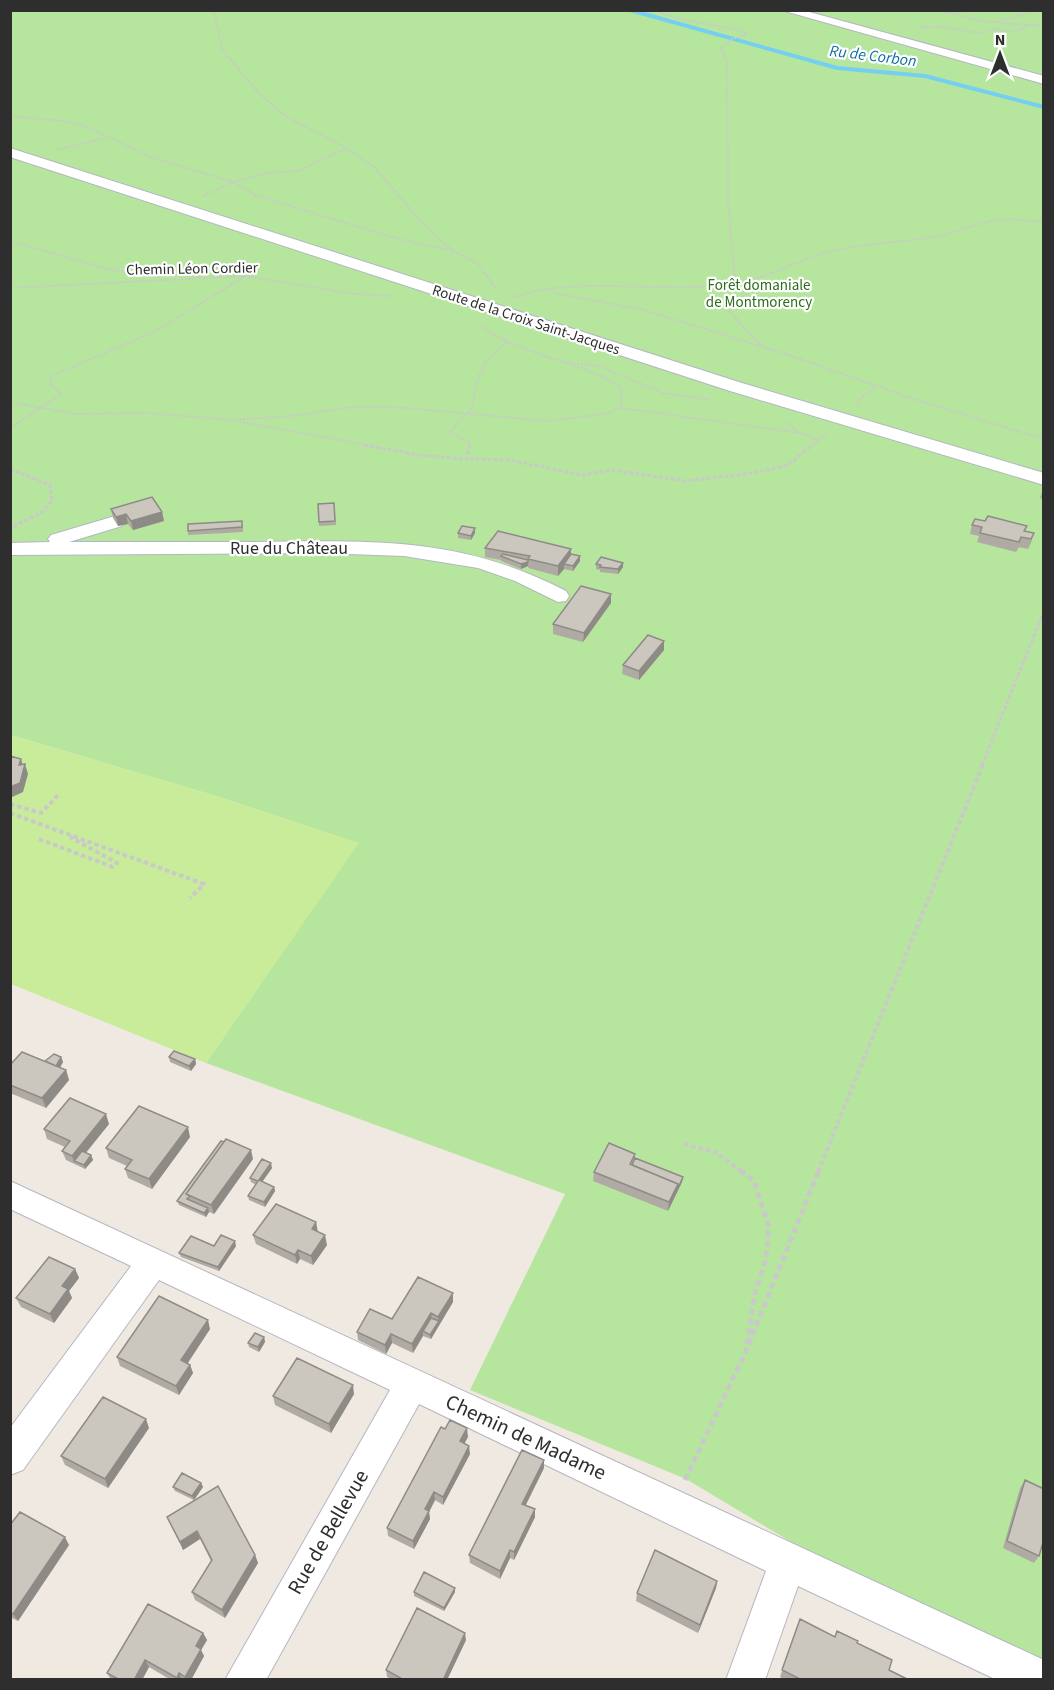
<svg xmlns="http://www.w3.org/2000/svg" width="1054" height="1690" font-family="'Source Sans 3',sans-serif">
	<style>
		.green { fill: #b6e59e }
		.pitch { fill: #c9ec9a }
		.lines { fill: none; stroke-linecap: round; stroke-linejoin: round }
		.stream { stroke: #75cff0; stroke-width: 4 }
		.minor-casing { stroke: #b4b7c1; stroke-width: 2 }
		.path-far3 { stroke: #c9c9c9; stroke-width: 2; stroke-dasharray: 2 1.5; stroke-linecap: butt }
		.path-far2 { stroke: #c9c9c9; stroke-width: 3; stroke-dasharray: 4 2; stroke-linecap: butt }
		.path-far1 { stroke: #c9c9c9; stroke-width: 4; stroke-dasharray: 4.5 3; stroke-linecap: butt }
		.path { stroke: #c9c9c9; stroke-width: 5; stroke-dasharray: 6 4; stroke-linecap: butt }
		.minor { fill: #fff; fill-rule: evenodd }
		.wall { fill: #afaba4 }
		.shaded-wall { fill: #8e8b86 }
		.building { fill: #cbc7bf; stroke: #8e8b86; stroke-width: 1.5 }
		.labels { text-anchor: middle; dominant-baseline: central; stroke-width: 4.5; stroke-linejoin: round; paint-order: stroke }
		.far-street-label { font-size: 15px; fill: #2e2e2e; stroke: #fff }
		.far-park-label { font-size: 15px; fill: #2c6e1b; stroke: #fff }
		.far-water-label { font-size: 16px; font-style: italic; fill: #0d6fa3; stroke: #fff }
		.street-label { font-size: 18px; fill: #2e2e2e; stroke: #fff }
		.near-street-label { font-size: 21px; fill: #2e2e2e; stroke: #fff }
	</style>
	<rect width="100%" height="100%" fill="#efe9e1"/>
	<path class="green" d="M10 11H1043V1659L796 1545 686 1479 470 1390 565 1194 206 1063 358 843 216 796 11 735Z"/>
	<path class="pitch" d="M11 735 216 796 359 843 206 1063 11 984Z"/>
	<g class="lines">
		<path class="stream" d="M630 10 837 68 925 76 1044 107"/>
		<g class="minor-casing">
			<path id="minor" d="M781 10H802L1044 76V84Z
				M10 148 742 383 1044 473V485L730 391 10 157Z
				M115 516 122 518 125 522 122 526 69 542C130 542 190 542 251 542 367 541 459 535 566 591L569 596 566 601 558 602 515 581 478 568 404 556 321 553 10 555V543L50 542 48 539 51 535Z
				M10 1181 1044 1660V1680H997L798 1586 765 1680H726L766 1571 419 1404 266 1680H225L390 1390 159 1280 23 1470 10 1475V1428L131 1266 10 1209Z"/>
		</g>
		<path class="path-far3" d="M214 10 222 49 258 92 285 116 346 148 374 167 423 224 453 251 478 264 497 290
			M653 10 679 19 744 31 746 35 732 39 721 48 727 62 728 200 735 283
			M938 10 981 21 1044 26
			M1002 20 1028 13
			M919 27H943L979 33 996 29 1010 32 1021 30 1029 24
			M10 116 64 121 87 127 151 157 233 182 255 195 391 237 453 251
			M57 150 105 138
			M203 196 233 182 268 173 298 171 345 149
			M10 241 108 269 160 277
			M756 279 748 293 729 311 761 346
			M10 288 245 276 355 294 391 296
			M554 293 644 310 789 355 913 399 1044 439
			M514 297C581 275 664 295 735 283 767 278 794 262 825 253 861 243 897 243 933 237 955 233 976 223 999 220 1013 218 1029 221 1044 222
			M563 362 599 366 663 393 711 400
			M10 402 77 414 148 413 231 420 290 416 352 407H396L547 421 605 414 621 408V388C583 361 521 356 481 326
			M857 406 860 399 876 387
			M621 408 800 433 818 440
			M236 421 372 446
			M786 422 800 433
			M10 427C29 417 43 404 62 394L50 385 51 376 154 332 244 277
			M470 446 469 442 450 432 472 408 477 381 485 363 508 340
			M811 446 827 433"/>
		<path class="path-far2" d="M364 445 418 455 466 459
			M470 445 466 459 509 460 582 475 612 470 685 481 753 473 788 465 812 445
			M10 469 50 485 52 501 41 513 10 528
			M982 765 1044 611"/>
		<path class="path-far1" d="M10 804 41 813 60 793
			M10 813 204 884 190 898
			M39 839 113 867 117 863 70 837
			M684 1144 717 1153 742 1172
			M818 1172 983 764"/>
		<path class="path" d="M740 1170 754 1181 769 1227 766 1258 755 1293 747 1344
			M685 1480 746 1351 819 1170"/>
		<use href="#minor" class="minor"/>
	</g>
	<path class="wall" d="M1044 487V499L1040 498Z
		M334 503 336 525 319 526 318 504Z
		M111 509 162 512 164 521 133 530 128 524 118 526 113 518Z
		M243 525V532L188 535V531Z
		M972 525 1025 531 1034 533 1031 543 1028 549 1019 547 1016 552 977 542 979 536 970 534Z
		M475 528V533L471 540 458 538V533Z
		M485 548 571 549V554L580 561 573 571 564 569 558 576 528 568V566L521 569 501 561V560L485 557Z
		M623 563V567L618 574 600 572V570L596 569V564Z
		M611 594V603L583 642 553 634V624Z
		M664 641V650L639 680 622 674 623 665Z
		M61 1057 63 1062 60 1068 66 1070 69 1080 46 1108 10 1093V1065L45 1061Z
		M169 1057 195 1059 196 1064 191 1071 170 1062Z
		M109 1124 86 1153 91 1155 93 1160 85 1169 66 1160 62 1151 65 1147 47 1139 44 1129Z
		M190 1137 152 1189 128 1178 125 1169 127 1166 109 1158 106 1148Z
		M635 1154V1158L683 1177 682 1182 668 1211 593 1181 594 1172Z
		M253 1159 214 1214 209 1212 206 1217 179 1205 177 1201Z
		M272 1168 262 1182 274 1187 275 1191 265 1207 249 1200 248 1196 256 1185 251 1182 250 1178Z
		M318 1232 327 1245 313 1265 300 1259 297 1264 256 1244 253 1235Z
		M214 1246H236L219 1271 181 1257 179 1253Z
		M75 1269 79 1278 69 1291 72 1298 54 1323 21 1307 16 1298Z
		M453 1293V1302L431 1339 423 1336 413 1353 392 1343 386 1354 358 1340 357 1332 392 1319Z
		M210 1329 187 1363 190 1365 193 1373 179 1395 120 1366 117 1357Z
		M264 1337 265 1342 259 1352 249 1347 248 1343Z
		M354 1394 331 1433 275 1405 273 1396Z
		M149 1428 108 1488 65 1465 61 1456Z
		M468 1437 464 1443 470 1454 443 1505 435 1500 429 1512 430 1519 414 1549 388 1536 387 1528Z
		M544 1468 526 1505 535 1509V1517L514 1560 510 1558 500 1579 470 1563 469 1555Z
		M1025 1480 1044 1489V1547L1042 1546 1039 1556 1034 1563 1003 1548 1020 1488Z
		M201 1483 203 1487 194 1500 175 1491 173 1487Z
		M167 1517 255 1555 258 1563 225 1618 195 1600 192 1592 211 1561 200 1539 183 1550Z
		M10 1525 69 1545 18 1621 10 1617Z
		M717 1581 716 1588 698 1633 636 1601 637 1593Z
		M414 1592H455L444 1611 414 1596Z
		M800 1619 835 1637 857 1643 889 1670 909 1680H785L780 1677Z
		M203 1633 207 1640 201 1650 204 1656 191 1680H171L149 1667 142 1680H111L107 1673Z
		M466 1640 447 1680H393L387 1677 386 1670Z"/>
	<path class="shaded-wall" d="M162 512 164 521 133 530 131 521Z
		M126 514 128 524 118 526 116 517Z
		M475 528V533L471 540V536Z
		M571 549V559L564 564V569L558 576V566Z
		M580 556V561L573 571V566Z
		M528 562V566L521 569V564Z
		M623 563V567L618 574V569Z
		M611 594V603L583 642 584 633Z
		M664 641V650L639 680V671Z
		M21 759 24 769 25 764 28 774 23 792 10 798V787Z
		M61 1057 63 1062 56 1074 54 1070Z
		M195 1059 196 1064 191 1071 189 1066Z
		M66 1070 69 1080 46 1108 42 1098Z
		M106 1114 109 1124 78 1162 74 1161 72 1156Z
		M188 1127 190 1137 152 1189 149 1179Z
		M251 1150 253 1159 214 1214 211 1205Z
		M91 1155 93 1160 85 1169 84 1165Z
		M271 1163 272 1168 260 1185 259 1180Z
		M683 1177 682 1182 668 1211 669 1202 678 1184Z
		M274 1187 275 1191 265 1207 264 1202Z
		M208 1208 209 1212 206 1217 204 1213Z
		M316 1222 318 1232 312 1229Z
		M325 1235 327 1245 313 1265 311 1256Z
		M235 1241 236 1246 219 1271 218 1267Z
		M298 1250 300 1259 297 1264 295 1255Z
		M75 1269 79 1278 69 1291 72 1298 54 1323 50 1314 62 1286Z
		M453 1293V1302L431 1339 430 1335 439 1321 438 1317Z
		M431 1313 432 1322 423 1331V1336L413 1353 412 1344Z
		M208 1320 210 1329 184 1369 181 1360Z
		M391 1334 392 1343 386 1354 385 1345Z
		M264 1337 265 1342 259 1352 258 1347Z
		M190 1365 193 1373 179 1395 176 1386Z
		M353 1385 354 1394 331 1433 329 1424Z
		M146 1419 149 1428 108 1488 105 1479Z
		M467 1428 468 1437 461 1450 460 1441Z
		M469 1446 470 1454 443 1505V1497Z
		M544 1460V1468L522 1512V1504Z
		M201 1483 203 1487 194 1500 192 1496Z
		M434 1492 435 1500 429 1512 430 1519 414 1549 413 1541 425 1509Z
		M535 1509V1517L514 1560V1552Z
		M197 1531 200 1539 183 1550 180 1542Z
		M65 1537 69 1545 18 1621 13 1614Z
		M510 1550V1558L500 1579V1571Z
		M255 1555 258 1563 225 1618 222 1610Z
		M717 1581 716 1588 698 1633 700 1625Z
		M455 1588V1592L444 1611V1608Z
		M203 1633 207 1640 201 1650 204 1656 191 1680H186L185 1677 196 1646Z
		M465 1633 466 1640 447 1680H443Z
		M145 1660 149 1667 142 1680H134Z
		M179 1673 182 1680H177V1678Z"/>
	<path class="building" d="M152 497 162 512 131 521 126 514 116 517 111 509Z
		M334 503 335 521 319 522 318 504Z
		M988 516 1027 526 1024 531 1034 533 1031 539 1021 537 1019 542 980 533 982 527 972 525 975 519 985 521Z
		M242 521V527L188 531V524Z
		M462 526 475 528 471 536 458 533Z
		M498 531 571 549 558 566 528 559 530 556 485 548Z
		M503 554 528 560V562L521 564 501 556Z
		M571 554 580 556 573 566 564 564Z
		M601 557 623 563 618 569 600 567 601 565 596 564Z
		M581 586 611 594 584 633 553 624Z
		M648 635 664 641 639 671 623 665Z
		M10 756 21 759 19 765 25 764 20 783 10 787Z
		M174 1051 195 1059 189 1066 169 1057Z
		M22 1052 66 1070 42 1098 10 1085V1065Z
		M54 1054 61 1057 56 1066 45 1061Z
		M70 1098 106 1114 72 1156 62 1151 70 1141 44 1129Z
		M139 1106 188 1127 149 1179 125 1169 132 1160 106 1148Z
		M226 1139 251 1150 211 1205 186 1194Z
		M221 1141 224 1142 186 1194 190 1196 187 1199 208 1208 204 1213 177 1201Z
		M609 1143 635 1154 630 1164 678 1184 669 1202 594 1172Z
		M82 1151 91 1155 84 1165 74 1161Z
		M635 1158 683 1177 678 1188V1184L632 1165Z
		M262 1159 271 1163 259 1180 274 1187 264 1202 248 1196 258 1181 250 1178Z
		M276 1204 316 1222 312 1229 325 1235 311 1256 298 1250 295 1255 253 1235Z
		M221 1235 235 1241 218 1267 179 1253 191 1236 214 1246Z
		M49 1257 75 1269 62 1286 68 1289 50 1314 16 1298Z
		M418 1277 453 1293 438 1317 431 1313 412 1344 391 1334 385 1345 357 1332 370 1309 392 1319Z
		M159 1296 208 1320 181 1360 190 1365 176 1386 117 1357Z
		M431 1318 439 1321 430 1335 423 1331Z
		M255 1333 264 1337 258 1347 248 1343Z
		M297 1358 353 1385 329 1424 273 1396Z
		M103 1397 146 1419 105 1479 61 1456Z
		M450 1420 467 1428 460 1441 469 1446 443 1497 434 1492 425 1509 429 1511 413 1541 387 1528 441 1427 445 1429Z
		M522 1450 544 1460 522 1504 535 1509 514 1552 510 1550 500 1571 469 1555Z
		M182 1473 201 1483 192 1496 173 1487Z
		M1025 1480 1044 1489V1539L1039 1556 1007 1541Z
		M218 1486 255 1555 222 1610 192 1592 212 1560 197 1531 180 1542 167 1517Z
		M20 1512 65 1537 13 1614 10 1612V1525Z
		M655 1550 717 1581 700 1625 637 1593Z
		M424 1572 455 1588 444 1608 414 1592Z
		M148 1604 203 1633 196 1646 201 1649 185 1677 179 1673 177 1678 145 1660 134 1680H120L107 1673Z
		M417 1608 465 1633 443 1680H404L386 1670Z
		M800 1619 835 1637 837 1631 858 1641 857 1643 892 1660 889 1670 909 1680H802L782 1670Z"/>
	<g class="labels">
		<g class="far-street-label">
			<text transform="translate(192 269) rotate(-1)">Chemin Léon Cordier</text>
			<text transform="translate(526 320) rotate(18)">Route de la Croix Saint-Jacques</text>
		</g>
		<g class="far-park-label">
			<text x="759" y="285">Forêt domaniale<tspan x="759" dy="17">de Montmorency</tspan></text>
		</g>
		<g class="far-water-label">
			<text transform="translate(873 56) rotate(7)">Ru de Corbon</text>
		</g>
		<g class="street-label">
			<text x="289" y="548">Rue du Château</text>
		</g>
		<g class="near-street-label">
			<text transform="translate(526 1437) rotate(25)">Chemin de Madame</text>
			<text transform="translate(328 1532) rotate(-60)">Rue de Bellevue</text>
		</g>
	</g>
	<rect width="1054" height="1690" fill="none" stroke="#2e2e2e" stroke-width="24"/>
	<g transform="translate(1000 54)" stroke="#ffffff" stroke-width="4.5" paint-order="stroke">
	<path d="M0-4.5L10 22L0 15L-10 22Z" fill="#2e2e2e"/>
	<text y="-9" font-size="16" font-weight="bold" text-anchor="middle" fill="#2e2e2e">N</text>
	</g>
</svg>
